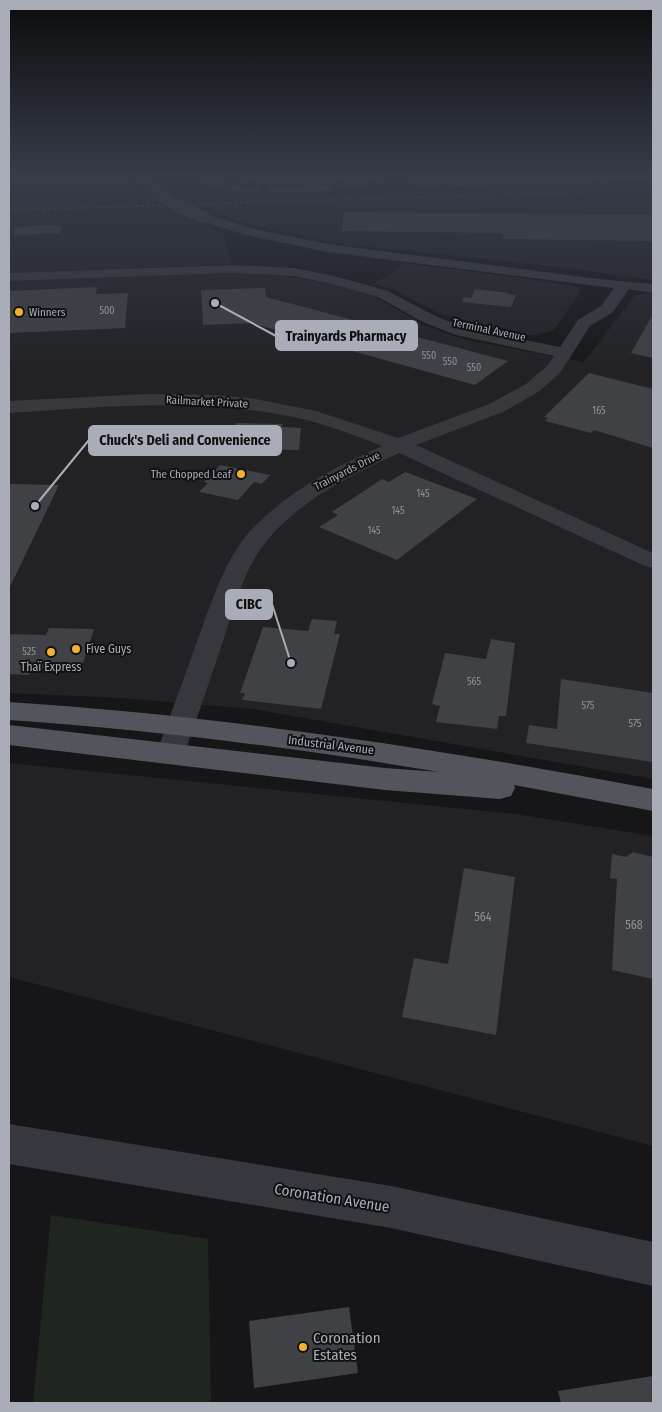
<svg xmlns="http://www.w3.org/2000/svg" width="662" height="1412" font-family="'Fira Sans Condensed',sans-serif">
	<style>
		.built { fill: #222225 }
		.green { fill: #1e261f }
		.building { fill: #404145 }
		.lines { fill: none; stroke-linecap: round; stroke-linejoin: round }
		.minor { fill: #37383d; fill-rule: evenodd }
		.major { fill: #53555c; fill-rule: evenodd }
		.rail { stroke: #4a4c52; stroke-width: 2; stroke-dasharray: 3 2.5; stroke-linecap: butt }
		.minor-bridge { stroke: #37383d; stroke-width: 13 }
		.poi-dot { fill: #f2b134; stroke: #111113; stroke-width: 2 }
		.labels { text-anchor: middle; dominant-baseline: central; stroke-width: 4; stroke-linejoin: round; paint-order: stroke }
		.number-label { font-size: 10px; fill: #8e929b }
		.far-poi-label { font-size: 11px; fill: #a8adb8; stroke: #111113; text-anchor: start }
		.far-street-label { font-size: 11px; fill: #a8adb8; stroke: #111113 }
		.poi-label { font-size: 12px; fill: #a8adb8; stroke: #111113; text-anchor: start }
		.street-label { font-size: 12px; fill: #a8adb8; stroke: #111113 }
		.near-number-label { font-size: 12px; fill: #8e929b }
		.near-street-label { font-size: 15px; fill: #a8adb8; stroke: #111113 }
		.near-poi-label { font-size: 15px; fill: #a8adb8; stroke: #111113; text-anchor: start }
		.leader { fill: none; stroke: #a8adb8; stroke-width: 2 }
		.callout-dot { fill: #a8adb8; stroke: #111113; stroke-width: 2 }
		.callout { fill: #a8adb8; stroke: #a8adb8; stroke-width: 2 }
		.callout-label { font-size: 14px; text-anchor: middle; font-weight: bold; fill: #111 }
	</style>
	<rect width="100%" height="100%" fill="#161618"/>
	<path class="built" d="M9 175H125L132 185 172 212 223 234 232 264 9 273Z
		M653 184V280L560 267 350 245 311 238 240 222 195 203 209 198Z
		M402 263 522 278 578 287 581 291 554 330 536 335H523L460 321 442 315 390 288 373 284 395 271Z
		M230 273 285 276 338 285 375 297 424 325 445 333 467 340 584 362 635 295 653 293V779L253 709 121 698 9 693V281Z
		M9 763 516 814 653 836V1146L9 977Z"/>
	<path class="green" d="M51 1215 208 1239 211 1403H33Z"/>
	<path class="building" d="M12 175H36L34 182 26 183 22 180H15L16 177 12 178Z
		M359 175H379V179H359Z
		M401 175H422L425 177 408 179Z
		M647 175 653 180 614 181 608 176Z
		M605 176 610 181 579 182 574 177Z
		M220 177 227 186 209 188 202 179Z
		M570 177 575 182 536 183 531 178Z
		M528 178 533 184 493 185 489 180Z
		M420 179 439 182 442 183 433 187 411 184Z
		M360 180 372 184 348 190 336 186Z
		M485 180 487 186H447L445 181Z
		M233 185 253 189 256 187 263 189 254 193 223 190Z
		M331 185 333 191 274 193H268L267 187Z
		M344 212 653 215V241L504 239 503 233 342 231Z
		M50 225 62 226 60 233 13 235 16 227Z
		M97 287 96 294 128 293 125 328 9 333V291Z
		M265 288 266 297 508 361 475 385 251 323 203 325 201 290Z
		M475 289 509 293 508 294 516 295 511 307 462 302 464 297 471 298Z
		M653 314V358L631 353Z
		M589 373 653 389V448L594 430 591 433 545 421 548 418 544 417Z
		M236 423 283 424 282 427 301 428 299 450 230 449Z
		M220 465 270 475 262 484 254 482 238 500 199 492 208 483 204 482Z
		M405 472 477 499 397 560 319 527 338 515 332 512 382 479 389 482Z
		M9 484 59 485 9 589Z
		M312 619 337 621 334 634H340L321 709 242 700 245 693H240L263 627 308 631Z
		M49 628 94 629 81 669 32 668 29 675 9 674V634L46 635Z
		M491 639 515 643 506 716H499L497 729 436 722 440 706 432 704 445 653 486 659Z
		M561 679 653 693V762L526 743 529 725 557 729Z
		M633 852 653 857V979L612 970 617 879 610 878 612 854 626 857Z
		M464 868 515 877 496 1035 402 1017 414 958 448 964Z
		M349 1307 358 1373 254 1388 249 1321Z
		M653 1376V1403H561L558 1391Z"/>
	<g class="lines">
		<path class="minor" d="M134 175H146L160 191 154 195 150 194Z
			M238 175H344C341 178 339 180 334 181 319 185 248 185 238 175Z
			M203 213 254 229 328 244 598 279 653 284V293L629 289 613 312 590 326 560 373 538 392 503 412 416 445 653 553V568L645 566 399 453C351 475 304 498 269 538 245 565 235 605 224 638 211 677 198 715 184 754L180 761 170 764 160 761 156 754C170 716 184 678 198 639 212 601 225 557 254 527 292 489 333 468 382 446 350 433 317 421 283 415 193 398 100 407 9 413V401L147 394 215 395 250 398 316 411 398 438 489 404 526 384 548 365 554 356 456 335 423 322 378 297 332 284 293 276 232 273 9 281V273L232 265 293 268 334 276 388 291 435 316 466 328 560 347 578 320 601 306 614 288 328 252 246 235 198 220 197 217Z
			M9 1124 391 1186 653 1242V1286L391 1228 9 1164Z"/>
		<path class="major" d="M9 702C226 716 440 749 653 789V811L514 785 515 788 511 796 500 799 385 790 9 745V725L385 768 439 772C297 748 154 730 9 720Z"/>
		<path class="rail" d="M9 210 653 190"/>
		<path class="minor-bridge" d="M154 191 180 207 203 217"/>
	</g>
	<linearGradient id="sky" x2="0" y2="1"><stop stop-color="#0c0c0d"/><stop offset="0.47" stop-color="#363c48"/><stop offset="1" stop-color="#363c48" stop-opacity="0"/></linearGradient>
	<rect width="662" height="373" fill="url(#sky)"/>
	<g class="poi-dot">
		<circle cx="19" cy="312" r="5"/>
		<circle cx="241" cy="474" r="5"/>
		<circle cx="76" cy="649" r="5"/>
		<circle cx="51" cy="652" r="5"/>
		<circle cx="303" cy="1347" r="5"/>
	</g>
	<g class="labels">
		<g class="number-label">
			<text x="107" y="311">500</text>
			<text x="429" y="356">550</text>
			<text x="450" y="362">550</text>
			<text x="474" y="368">550</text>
			<text x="599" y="411">165</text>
			<text x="423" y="494">145</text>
			<text x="398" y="511">145</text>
			<text x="374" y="531">145</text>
			<text x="29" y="652">525</text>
			<text x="474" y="682">565</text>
			<text x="588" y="706">575</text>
			<text x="635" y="724">575</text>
		</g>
		<g class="far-poi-label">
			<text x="29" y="312">Winners</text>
			<text x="231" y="474" text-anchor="end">The Chopped Leaf</text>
		</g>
		<g class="far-street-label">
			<text transform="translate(489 330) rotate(12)">Terminal Avenue</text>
			<text transform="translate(207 402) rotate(3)">Railmarket Private</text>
			<text transform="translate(347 471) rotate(-27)">Trainyards Drive</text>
		</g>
		<g class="poi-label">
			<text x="86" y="649">Five Guys</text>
			<text x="51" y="667" text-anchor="middle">Thaï Express</text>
		</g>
		<g class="street-label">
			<text transform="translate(331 745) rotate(7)">Industrial Avenue</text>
		</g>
		<g class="near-number-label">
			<text x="483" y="917">564</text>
			<text x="634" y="925">568</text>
		</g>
		<g class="near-street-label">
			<text transform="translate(332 1198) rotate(9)">Coronation Avenue</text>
		</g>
		<g class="near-poi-label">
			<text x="313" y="1338">Coronation<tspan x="313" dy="17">Estates</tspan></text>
		</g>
	</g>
	<path class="leader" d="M215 303L276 336M35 506L89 440M291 663L272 604"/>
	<g class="callout-dot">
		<circle cx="215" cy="303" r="5"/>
		<circle cx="35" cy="506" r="5"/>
		<circle cx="291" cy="663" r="5"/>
	</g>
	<g class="callout">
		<rect x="276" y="321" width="141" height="29" rx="5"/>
		<rect x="89" y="426" width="192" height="29" rx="5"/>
		<rect x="226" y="590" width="46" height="29" rx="5"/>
	</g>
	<g class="callout-label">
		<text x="346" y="341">Trainyards Pharmacy</text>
		<text x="185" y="445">Chuck's Deli and Convenience</text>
		<text x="249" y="609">CIBC</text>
	</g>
	<rect width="662" height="1412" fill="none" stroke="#a8adb8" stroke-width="20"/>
</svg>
